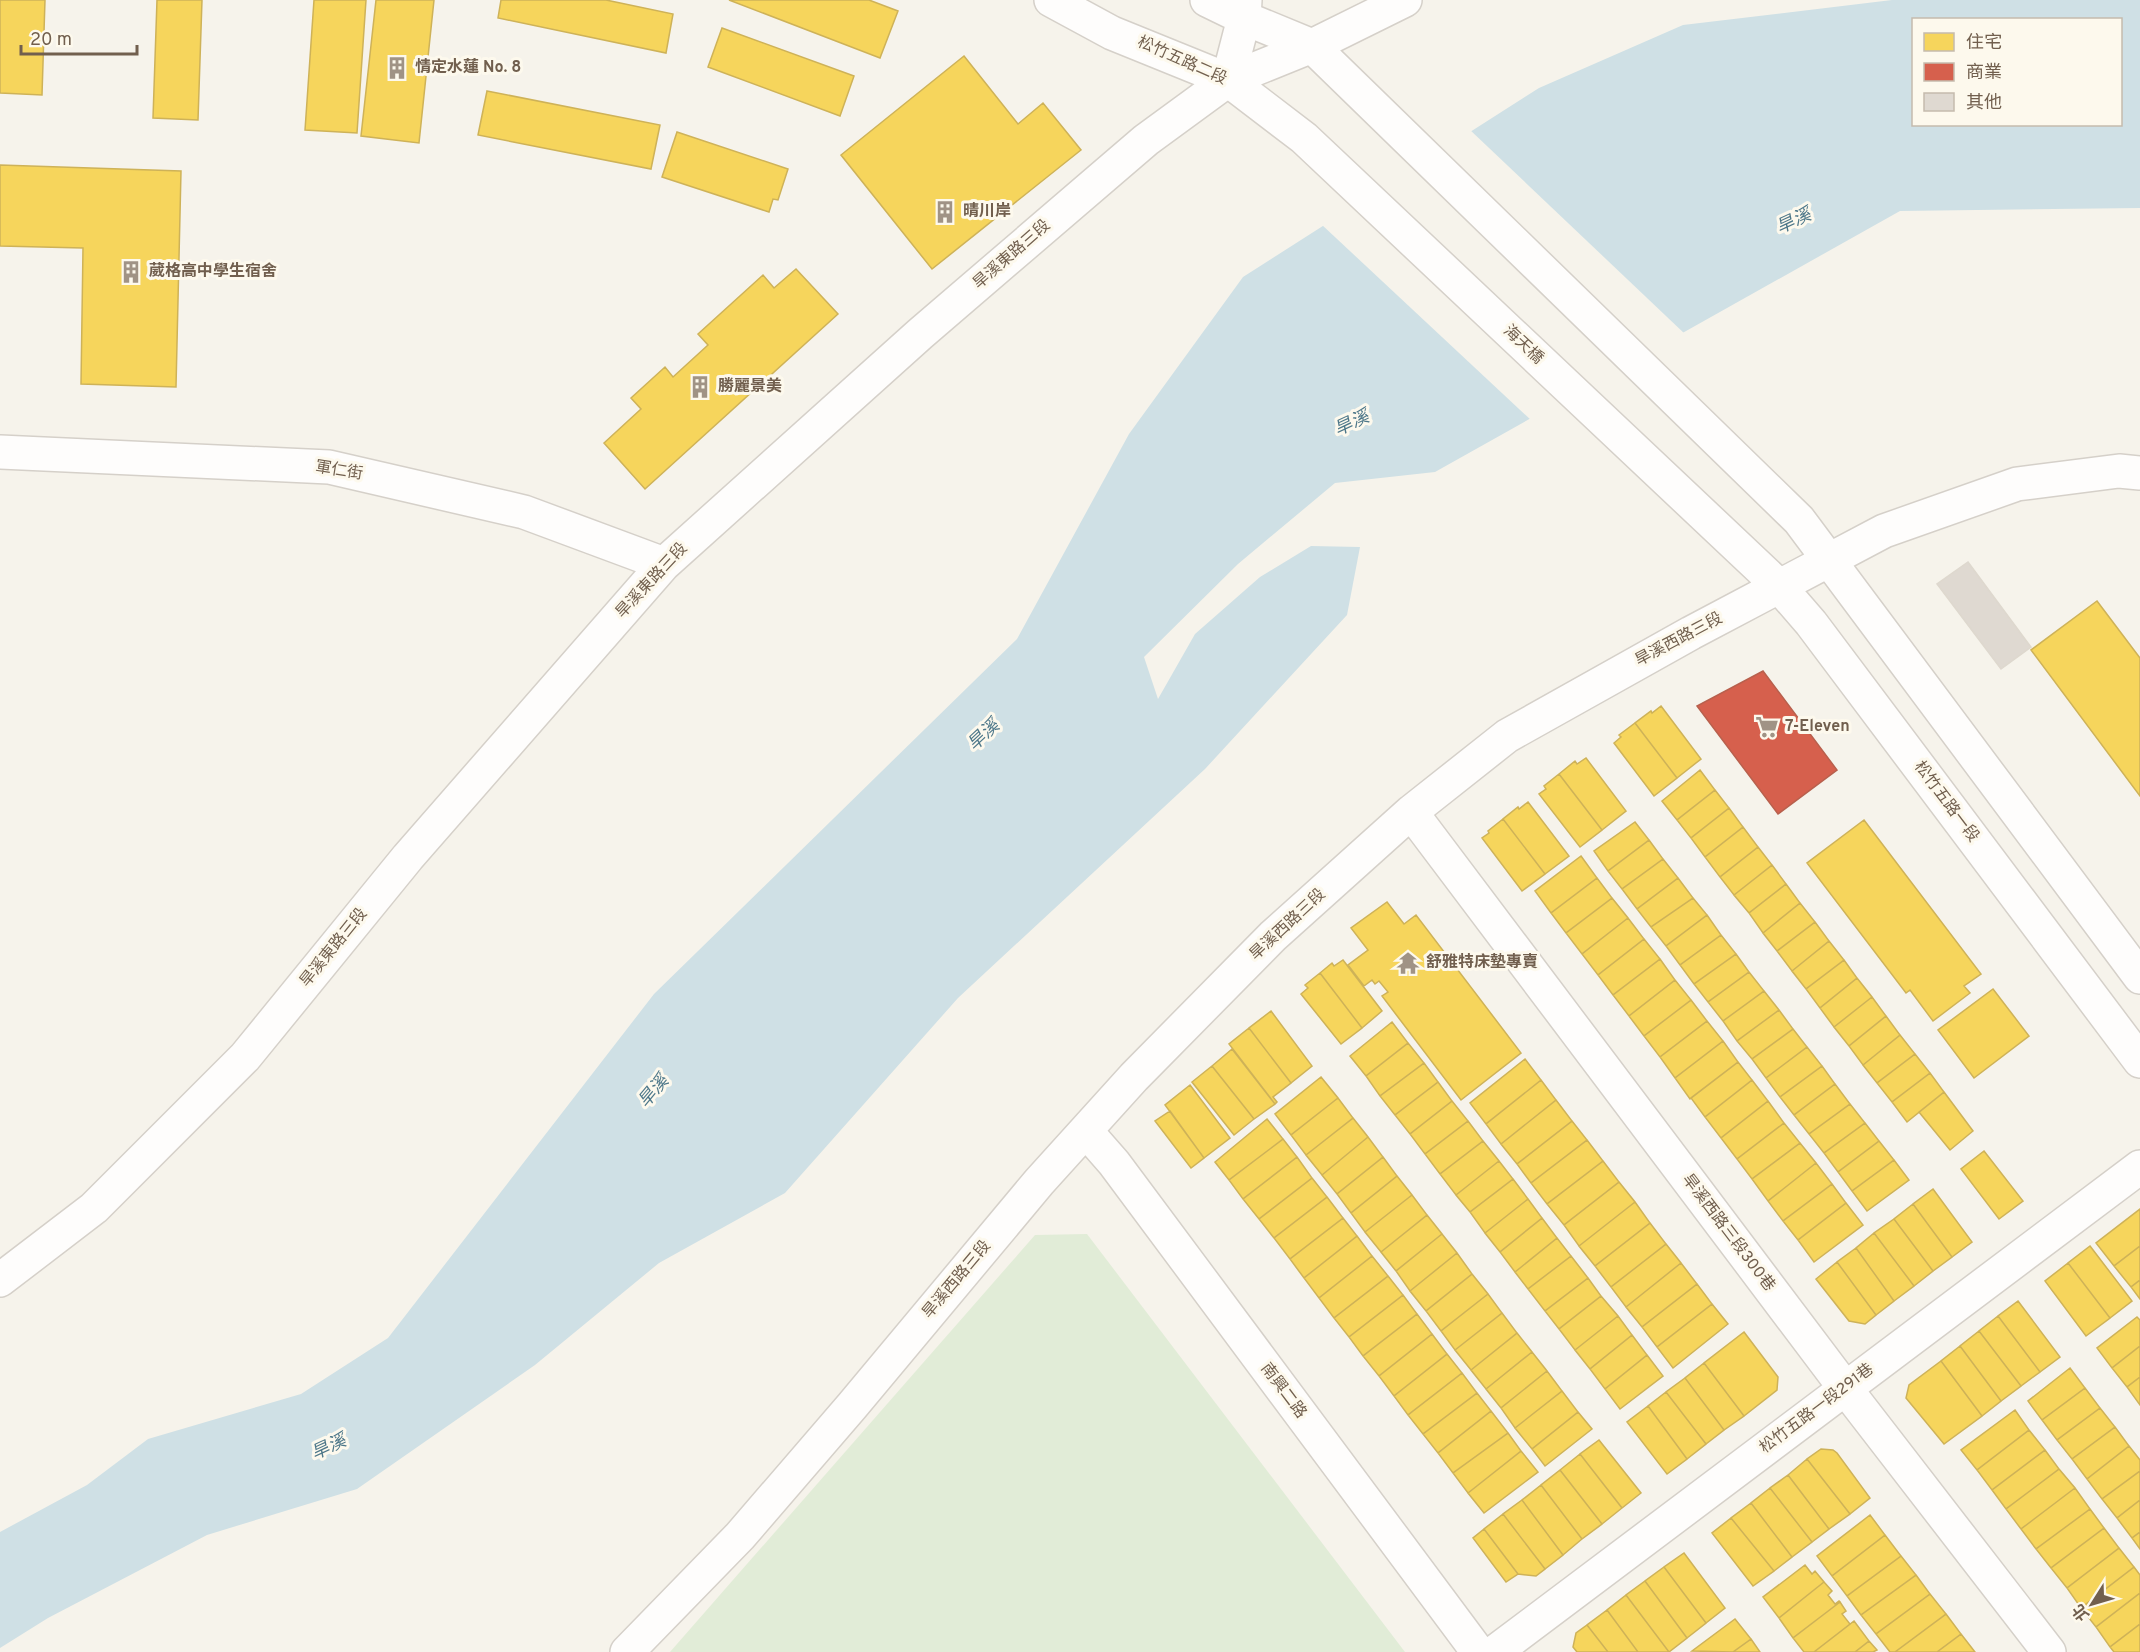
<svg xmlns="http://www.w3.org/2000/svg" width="2140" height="1652" font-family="Overpass,'Noto Sans TC',sans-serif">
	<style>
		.green { fill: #e1ecd7 }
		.water { fill: #cfe0e5; fill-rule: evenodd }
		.pier { fill: #f6f3eb }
		.homes { fill: #f6d55c; stroke: #ceb258; stroke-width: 1.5 }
		.shops { fill: #d6604d; stroke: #b8604d; stroke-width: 1.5 }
		.building { fill: #dfd9d1; stroke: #ded8ce; stroke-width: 1.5 }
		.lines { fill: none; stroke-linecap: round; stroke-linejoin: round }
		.minor-casing { stroke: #d5d0c9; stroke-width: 36 }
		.minor { stroke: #fefdfc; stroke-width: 33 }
		.labels { text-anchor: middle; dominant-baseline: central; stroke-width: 6; stroke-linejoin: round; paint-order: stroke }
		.street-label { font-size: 16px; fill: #715f4e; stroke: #fdf9ed }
		.poi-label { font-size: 16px; font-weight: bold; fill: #715f4e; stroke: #fdf9ed; text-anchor: start }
		.water-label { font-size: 18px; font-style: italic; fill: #4d7789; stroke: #fdf9ed }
	</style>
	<rect width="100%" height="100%" fill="#f6f3eb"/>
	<path class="green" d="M1087 1234 1405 1652H670L1035 1235Z"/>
	<path class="water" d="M1892 0H2140V208L1900 211 1435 472 1335 483 1238 564 1144 657 1158 699 1195 634 1260 577 1311 546 1360 547 1347 615 1205 769 958 998 785 1193 659 1263 535 1365 357 1489 207 1535 48 1618 0 1648V1532L87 1485 148 1439 301 1394 388 1338 654 994 1017 639 1129 434 1243 277 1539 88 1683 25ZM1914 20H2120V124H1914Z"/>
	<path class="pier" d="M1469 129 1686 335 1532 421 1321 224Z"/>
	<path class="homes" d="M0 0H45L42 95 0 93Z
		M157 0H202L198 120 153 118Z
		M314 0H366L357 133 305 130Z
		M376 0H434L419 143 361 136Z
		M501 0H606L673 14 666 53 498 18Z
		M729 0H869L898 11 880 58Z
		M722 28 854 76 840 116 708 67Z
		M964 56 1018 124 1043 103 1081 150 932 269 841 155Z
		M487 91 660 125 651 169 478 135Z
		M677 132 788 169 778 200 773 199 769 212 662 177Z
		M0 165 181 171 176 387 81 384 83 248 0 246Z
		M796 269 838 314 645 489 604 443 641 409 631 398 665 367 673 377 708 345 698 334 763 275 774 288Z
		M2097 601 2140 658V796L2031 650Z
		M1661 706 1701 759 1677 778 1635 723 1651 711 1652 713Z
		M1635 723 1677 778 1654 796 1614 743 1621 737 1619 735Z
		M1586 758 1626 811 1602 830 1559 774 1575 761 1577 764Z
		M1700 770 1715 790 1677 820 1662 801Z
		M1559 774 1602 830 1580 847 1539 794 1546 789 1544 786Z
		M1715 790 1729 808 1691 838 1677 820Z
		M1528 802 1569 856 1545 874 1503 819 1518 807 1519 809Z
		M1729 808 1743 827 1705 857 1691 838Z
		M1503 819 1545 874 1522 891 1482 838 1489 833 1488 831Z
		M1864 820 1981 974 1964 986 1970 993 1933 1021 1910 990 1906 993 1807 863Z
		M1635 822 1649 840 1608 871 1594 851Z
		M1743 827 1758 847 1720 877 1705 857Z
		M1649 840 1663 859 1622 889 1608 871Z
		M1758 847 1772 865 1734 895 1720 877Z
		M1581 856 1597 878 1551 913 1535 891Z
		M1663 859 1678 878 1637 909 1622 889Z
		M1772 865 1786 884 1749 913 1734 895Z
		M1597 878 1612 898 1566 933 1551 913Z
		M1678 878 1693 898 1651 927 1637 909Z
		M1786 884 1800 903 1763 933 1749 913Z
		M1612 898 1628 918 1582 954 1566 933Z
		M1693 898 1707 915 1666 946 1651 927Z
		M1387 902 1404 924 1416 915 1521 1053 1461 1100 1382 996 1388 992 1379 981 1375 984 1372 980 1364 986 1348 965 1368 950 1351 928Z
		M1800 903 1815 922 1777 951 1763 933Z
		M1707 915 1721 935 1680 965 1666 946Z
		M1628 918 1644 939 1598 975 1582 954Z
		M1815 922 1829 941 1792 971 1777 951Z
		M1721 935 1736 954 1694 984 1680 965Z
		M1644 939 1660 959 1613 995 1598 975Z
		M1829 941 1844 960 1806 989 1792 971Z
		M1736 954 1749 972 1708 1002 1694 984Z
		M1660 959 1675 980 1629 1016 1613 995Z
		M1343 960 1382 1011 1362 1028 1320 973 1332 963 1334 966Z
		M1844 960 1857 978 1820 1008 1806 989Z
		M1749 972 1764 991 1723 1021 1708 1002Z
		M1320 973 1362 1028 1341 1044 1301 994 1308 988 1305 985Z
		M1857 978 1872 997 1834 1027 1820 1008Z
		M1675 980 1691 1000 1644 1036 1629 1016Z
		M1993 989 2029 1036 1974 1078 1938 1030Z
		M1764 991 1779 1010 1737 1041 1723 1021Z
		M1872 997 1886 1016 1849 1046 1834 1027Z
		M1691 1000 1707 1021 1660 1057 1644 1036Z
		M1779 1010 1793 1029 1752 1059 1737 1041Z
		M1271 1011 1312 1066 1291 1083 1249 1028Z
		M1886 1016 1900 1035 1863 1065 1849 1046Z
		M1707 1021 1723 1041 1675 1078 1660 1057Z
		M1392 1022 1408 1043 1366 1076 1350 1056Z
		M1249 1028 1291 1083 1273 1097 1277 1102 1275 1104 1229 1044Z
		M1793 1029 1807 1047 1766 1078 1752 1059Z
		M1900 1035 1915 1054 1877 1083 1863 1065Z
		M1723 1041 1738 1062 1690 1099 1675 1078Z
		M1408 1043 1424 1063 1380 1096 1366 1076Z
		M1807 1047 1822 1066 1780 1097 1766 1078Z
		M1232 1049 1275 1104 1254 1119 1212 1066Z
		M1915 1054 1930 1073 1892 1102 1877 1083Z
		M1525 1059 1541 1080 1486 1124 1470 1103Z
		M1738 1062 1752 1080 1705 1117 1691 1098Z
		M1424 1063 1438 1082 1395 1115 1380 1096Z
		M1212 1066 1254 1119 1234 1135 1192 1082Z
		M1822 1066 1835 1084 1794 1115 1780 1097Z
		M1930 1073 1944 1092 1907 1122 1892 1102Z
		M1321 1077 1338 1098 1291 1135 1275 1114Z
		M1541 1080 1556 1100 1501 1144 1486 1124Z
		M1752 1080 1768 1101 1721 1138 1705 1117Z
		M1438 1082 1452 1101 1410 1134 1395 1115Z
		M1835 1084 1850 1104 1809 1134 1794 1115Z
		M1190 1085 1230 1138 1204 1158 1165 1105Z
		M1944 1092 1973 1131 1950 1150 1919 1112Z
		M1338 1098 1353 1118 1306 1155 1291 1135Z
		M1556 1100 1572 1121 1517 1164 1501 1144Z
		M1452 1101 1468 1121 1425 1154 1410 1134Z
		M1768 1101 1784 1123 1737 1159 1721 1138Z
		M1850 1104 1865 1123 1824 1153 1809 1134Z
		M1170 1111 1204 1158 1191 1168 1155 1121Z
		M1353 1118 1368 1137 1322 1175 1306 1155Z
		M1267 1119 1283 1139 1229 1180 1215 1162Z
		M1468 1121 1483 1141 1440 1174 1425 1154Z
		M1572 1121 1587 1140 1531 1183 1517 1164Z
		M1784 1123 1800 1143 1752 1179 1737 1159Z
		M1865 1123 1879 1141 1838 1172 1824 1153Z
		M1368 1137 1383 1157 1337 1194 1322 1175Z
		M1283 1139 1297 1157 1243 1199 1229 1180Z
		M1587 1140 1603 1161 1547 1204 1531 1183Z
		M1483 1141 1499 1161 1456 1195 1440 1174Z
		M1879 1141 1894 1160 1852 1191 1838 1172Z
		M1800 1143 1816 1163 1768 1201 1752 1179Z
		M1984 1151 2023 1201 1999 1219 1961 1169Z
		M1297 1157 1312 1178 1259 1219 1243 1199Z
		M1383 1157 1397 1176 1351 1213 1337 1194Z
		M1894 1160 1909 1180 1867 1211 1852 1191Z
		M1499 1161 1513 1179 1470 1212 1456 1195Z
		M1603 1161 1619 1182 1564 1225 1547 1204Z
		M1816 1163 1832 1184 1783 1221 1768 1201Z
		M1397 1176 1412 1195 1365 1232 1351 1213Z
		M1312 1178 1327 1197 1274 1238 1259 1219Z
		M1513 1179 1528 1199 1485 1233 1470 1212Z
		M1619 1182 1635 1202 1579 1246 1564 1225Z
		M1832 1184 1846 1203 1798 1240 1783 1221Z
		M1933 1189 1972 1242 1952 1257 1913 1204Z
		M1412 1195 1427 1215 1381 1252 1365 1232Z
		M1327 1197 1343 1218 1290 1259 1274 1238Z
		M1528 1199 1542 1218 1500 1252 1485 1233Z
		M1635 1202 1650 1223 1595 1266 1579 1246Z
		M1846 1203 1863 1225 1814 1262 1798 1240Z
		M1913 1204 1952 1257 1933 1271 1894 1219Z
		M2140 1209V1246L2114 1266 2096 1243Z
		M1427 1215 1442 1234 1396 1271 1381 1252Z
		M1343 1218 1357 1236 1304 1278 1290 1259Z
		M1542 1218 1557 1238 1515 1272 1500 1252Z
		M1894 1219 1933 1271 1914 1286 1874 1233Z
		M1650 1223 1666 1244 1611 1287 1595 1266Z
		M1874 1233 1914 1286 1894 1301 1856 1248Z
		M1442 1234 1457 1253 1410 1291 1396 1271Z
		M1357 1236 1372 1256 1319 1298 1304 1278Z
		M1557 1238 1571 1256 1528 1289 1515 1272Z
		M1666 1244 1681 1263 1626 1307 1611 1287Z
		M2090 1246 2132 1301 2110 1318 2068 1263Z
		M2140 1246V1280L2131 1287 2114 1266Z
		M1856 1248 1894 1301 1876 1315 1837 1262Z
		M1457 1253 1472 1274 1426 1311 1410 1291Z
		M1372 1256 1388 1276 1334 1318 1319 1298Z
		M1571 1256 1588 1278 1545 1311 1528 1289Z
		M1837 1262 1876 1315 1865 1324 1849 1321 1816 1279Z
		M1681 1263 1697 1284 1642 1327 1626 1307Z
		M2068 1263 2110 1318 2086 1336 2045 1281Z
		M1472 1274 1488 1294 1441 1331 1426 1311Z
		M1388 1276 1403 1295 1349 1337 1334 1318Z
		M1588 1278 1601 1296 1559 1329 1545 1311Z
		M2140 1280V1299L2131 1287Z
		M1697 1284 1712 1304 1657 1347 1642 1327Z
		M1488 1294 1502 1313 1455 1350 1441 1331Z
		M1403 1295 1417 1314 1363 1356 1349 1337Z
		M1601 1296 1618 1316 1575 1350 1559 1329Z
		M2018 1301 2060 1357 2040 1372 1998 1316Z
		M1712 1304 1728 1324 1673 1368 1657 1347Z
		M1502 1313 1517 1333 1471 1370 1455 1350Z
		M1417 1314 1432 1334 1379 1376 1363 1356Z
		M1618 1316 1632 1335 1590 1369 1575 1350Z
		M1998 1316 2040 1372 2021 1386 1979 1331Z
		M2137 1317 2140 1320V1346L2112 1368 2097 1348Z
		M1979 1331 2021 1386 2001 1401 1960 1346Z
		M1744 1332 1778 1377 1777 1390 1744 1416 1704 1363Z
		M1517 1333 1532 1352 1486 1389 1471 1370Z
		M1432 1334 1447 1354 1394 1396 1379 1376Z
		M1632 1335 1647 1355 1605 1389 1590 1369Z
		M1960 1346 2001 1401 1982 1416 1941 1361Z
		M2140 1346V1377L2127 1387 2112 1368Z
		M1532 1352 1547 1371 1501 1408 1486 1389Z
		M1447 1354 1462 1373 1408 1415 1394 1396Z
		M1647 1355 1663 1376 1620 1409 1605 1389Z
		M1941 1361 1982 1416 1944 1444 1906 1398 1909 1385Z
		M1704 1363 1744 1416 1724 1430 1685 1378Z
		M2070 1368 2085 1388 2042 1420 2028 1401Z
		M1547 1371 1562 1391 1515 1428 1501 1408Z
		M1462 1373 1477 1393 1423 1434 1408 1415Z
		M2140 1377V1405L2127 1387Z
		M1685 1378 1724 1430 1706 1444 1666 1392Z
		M2085 1388 2100 1408 2057 1440 2042 1420Z
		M1562 1391 1578 1412 1532 1449 1515 1428Z
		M1666 1392 1706 1444 1687 1459 1648 1406Z
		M1477 1393 1491 1411 1438 1453 1423 1434Z
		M1648 1406 1687 1459 1667 1474 1627 1422Z
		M2100 1408 2115 1427 2072 1459 2057 1440Z
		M2015 1410 2029 1430 1977 1470 1961 1450Z
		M1491 1411 1508 1433 1453 1473 1438 1453Z
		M1578 1412 1592 1429 1545 1466 1532 1449Z
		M2115 1427 2129 1446 2087 1479 2072 1459Z
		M2029 1430 2045 1450 1992 1490 1977 1470Z
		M1508 1433 1521 1451 1468 1493 1453 1473Z
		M1599 1440 1641 1493 1622 1508 1580 1454Z
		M2129 1446 2140 1460V1471L2102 1499 2087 1479Z
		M1821 1449 1833 1450 1837 1453 1870 1498 1850 1514 1807 1459Z
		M2045 1450 2059 1469 2006 1509 1992 1490Z
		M1521 1451 1538 1472 1484 1513 1468 1493Z
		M1580 1454 1622 1508 1602 1524 1560 1470Z
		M1807 1459 1850 1514 1829 1529 1788 1475Z
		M2059 1469 2075 1488 2021 1529 2006 1509Z
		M1560 1470 1602 1524 1582 1539 1541 1485Z
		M2140 1471V1500L2117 1518 2102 1499Z
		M1788 1475 1829 1529 1812 1542 1770 1488Z
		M1541 1485 1582 1539 1563 1555 1522 1500Z
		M1770 1488 1812 1542 1792 1557 1751 1503Z
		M2075 1488 2090 1509 2036 1549 2021 1529Z
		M1522 1500 1563 1555 1545 1569 1503 1514Z
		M2140 1500V1532L2132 1538 2117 1518Z
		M1751 1503 1792 1557 1774 1571 1731 1518Z
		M2090 1509 2104 1528 2051 1568 2036 1549Z
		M1503 1514 1545 1569 1536 1576 1518 1574 1484 1529Z
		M1870 1515 1885 1535 1832 1576 1817 1556Z
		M1731 1518 1774 1571 1753 1586 1712 1533Z
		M2104 1528 2119 1548 2067 1588 2051 1568Z
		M1484 1529 1518 1574 1506 1582 1473 1538Z
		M2140 1532V1549L2132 1538Z
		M1885 1535 1901 1556 1847 1596 1832 1576Z
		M2119 1548 2134 1567 2081 1608 2067 1588Z
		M1684 1553 1725 1608 1706 1623 1664 1567Z
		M1901 1556 1916 1575 1861 1615 1847 1596Z
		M1805 1565 1812 1574 1815 1571 1824 1582 1779 1618 1763 1597Z
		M1664 1567 1706 1623 1687 1638 1645 1581Z
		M2134 1567 2140 1575V1593L2096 1627 2081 1608Z
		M1916 1575 1930 1594 1876 1634 1861 1615Z
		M1645 1581 1687 1638 1669 1652 1626 1595Z
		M1824 1582 1832 1591 1828 1595 1835 1604 1839 1601 1840 1602 1793 1638 1779 1618Z
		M2140 1593V1624L2110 1647 2096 1627Z
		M1930 1594 1946 1614 1895 1652H1890L1876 1634Z
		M1626 1595 1669 1652H1638L1607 1610Z
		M1840 1602 1846 1611 1842 1614 1850 1624 1814 1652H1804L1793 1638Z
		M1607 1610 1638 1652H1608L1587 1625Z
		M1946 1614 1961 1634 1937 1652H1895Z
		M1735 1619 1751 1639 1733 1652 1692 1651Z
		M1854 1621 1869 1641 1855 1652H1814Z
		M2140 1624V1652H2114L2110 1647Z
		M1587 1625 1608 1652H1577L1573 1647 1576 1633Z
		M1961 1634 1975 1652H1937Z
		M1751 1639 1760 1652H1733Z
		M1869 1641 1877 1650 1873 1652H1855Z"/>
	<path class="shops" d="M1763 671 1837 770 1778 814 1697 706Z"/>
	<path class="building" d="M1968 562 2031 647 2001 669 1937 584Z"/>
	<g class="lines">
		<g class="minor-casing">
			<path id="minor" d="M1051 0 1112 33 1228 80 1304 138 1779 586 1811 623 2140 1061
				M1207 0 1244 18 1312 46 1799 520 2140 977
				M1228 80 1244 18 1245 0
				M0 452 329 467 524 512 664 564
				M1411 812 1845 1388 2049 1652
				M1086 1131 1114 1163 1478 1652
				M0 1280 94 1208 245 1057 408 857 664 564 920 334 1146 140 1228 80 1312 46 1405 0
				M627 1652 740 1536 852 1406 1039 1182 1134 1077 1273 936 1411 812 1507 736 1691 633 1884 531 2017 484 2119 471 2140 473
				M1495 1652 2140 1167"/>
		</g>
		<use href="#minor" class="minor"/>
	</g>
	<defs>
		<g id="building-bare" transform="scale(1.8)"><path d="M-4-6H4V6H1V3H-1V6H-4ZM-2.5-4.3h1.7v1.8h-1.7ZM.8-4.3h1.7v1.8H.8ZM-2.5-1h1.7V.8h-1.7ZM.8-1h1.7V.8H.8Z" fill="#a09385" stroke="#fdf9ed" stroke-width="2.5" paint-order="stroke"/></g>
		<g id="supermarket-bare" transform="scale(1.8)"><path d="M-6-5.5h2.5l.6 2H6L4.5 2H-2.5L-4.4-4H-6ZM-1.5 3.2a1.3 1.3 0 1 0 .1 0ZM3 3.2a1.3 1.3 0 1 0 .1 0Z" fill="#a09385" stroke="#fdf9ed" stroke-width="2.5" paint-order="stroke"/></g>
		<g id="temple-bare" transform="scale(1.8)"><path d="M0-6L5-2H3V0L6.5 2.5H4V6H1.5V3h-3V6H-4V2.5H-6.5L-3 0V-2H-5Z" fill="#a09385" stroke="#fdf9ed" stroke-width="2.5" paint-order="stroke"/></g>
	</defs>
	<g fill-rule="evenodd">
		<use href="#building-bare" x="397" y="68"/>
		<use href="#building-bare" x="945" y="212"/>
		<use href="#building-bare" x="131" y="272"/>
		<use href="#building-bare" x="700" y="387"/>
		<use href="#supermarket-bare" x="1767" y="727"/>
		<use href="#temple-bare" x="1408" y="963"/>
	</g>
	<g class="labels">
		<g class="street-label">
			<text transform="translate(1182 61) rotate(24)">松竹五路二段</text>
			<text transform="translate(1012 255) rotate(-41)">旱溪東路三段</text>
			<text transform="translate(1523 345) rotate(43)">海天橋</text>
			<text transform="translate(339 471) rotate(9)">軍仁街</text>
			<text transform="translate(652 581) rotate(-47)">旱溪東路三段</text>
			<text transform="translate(1679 640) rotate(-28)">旱溪西路三段</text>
			<text transform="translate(1946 802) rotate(53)">松竹五路一段</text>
			<text transform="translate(1288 925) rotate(-43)">旱溪西路三段</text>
			<text transform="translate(334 948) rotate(-51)">旱溪東路三段</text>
			<text transform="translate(1728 1233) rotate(53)">旱溪西路三段300巷</text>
			<text transform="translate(957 1280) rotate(-50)">旱溪西路三段</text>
			<text transform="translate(1283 1391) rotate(53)">南興二路</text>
			<text transform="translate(1817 1409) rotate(-37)">松竹五路一段291巷</text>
		</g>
		<g class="poi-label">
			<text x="415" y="68">情定水蓮 No. 8</text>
			<text x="963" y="212">晴川岸</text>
			<text x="149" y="272">葳格高中學生宿舍</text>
			<text x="718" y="387">勝麗景美</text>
			<text x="1785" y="727">7-Eleven</text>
			<text x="1426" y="963">舒雅特床墊專賣</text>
		</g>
		<g class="water-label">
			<text transform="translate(1794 222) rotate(-25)">旱溪</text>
			<text transform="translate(1352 424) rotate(-25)">旱溪</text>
			<text transform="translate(984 736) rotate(-43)">旱溪</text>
			<text transform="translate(654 1092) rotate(-50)">旱溪</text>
			<text transform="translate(329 1448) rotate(-25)">旱溪</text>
		</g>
	</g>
	<rect x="1912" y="18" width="210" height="108" fill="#fdf9ed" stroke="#c5bbad" stroke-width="1.5"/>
	<rect x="1924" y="33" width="30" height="18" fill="#f6d55c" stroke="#c5bbad" stroke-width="1.5"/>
	<text x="1966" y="48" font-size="18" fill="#715f4e">住宅</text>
	<rect x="1924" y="63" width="30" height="18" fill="#d6604d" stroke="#c5bbad" stroke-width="1.5"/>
	<text x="1966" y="78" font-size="18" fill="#715f4e">商業</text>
	<rect x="1924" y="93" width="30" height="18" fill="#dfd9d1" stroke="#c5bbad" stroke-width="1.5"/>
	<text x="1966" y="108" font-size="18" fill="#715f4e">其他</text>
	<g transform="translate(2092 1604) rotate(233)" stroke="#fdf9ed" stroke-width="4.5" paint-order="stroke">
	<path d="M0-4.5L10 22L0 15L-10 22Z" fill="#715f4e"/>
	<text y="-9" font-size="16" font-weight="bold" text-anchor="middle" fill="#715f4e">北</text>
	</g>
	<path d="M21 45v9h116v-9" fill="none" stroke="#715f4e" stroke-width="3"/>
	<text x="30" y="45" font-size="18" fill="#715f4e" stroke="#fdf9ed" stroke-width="4.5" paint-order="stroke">20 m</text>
</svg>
